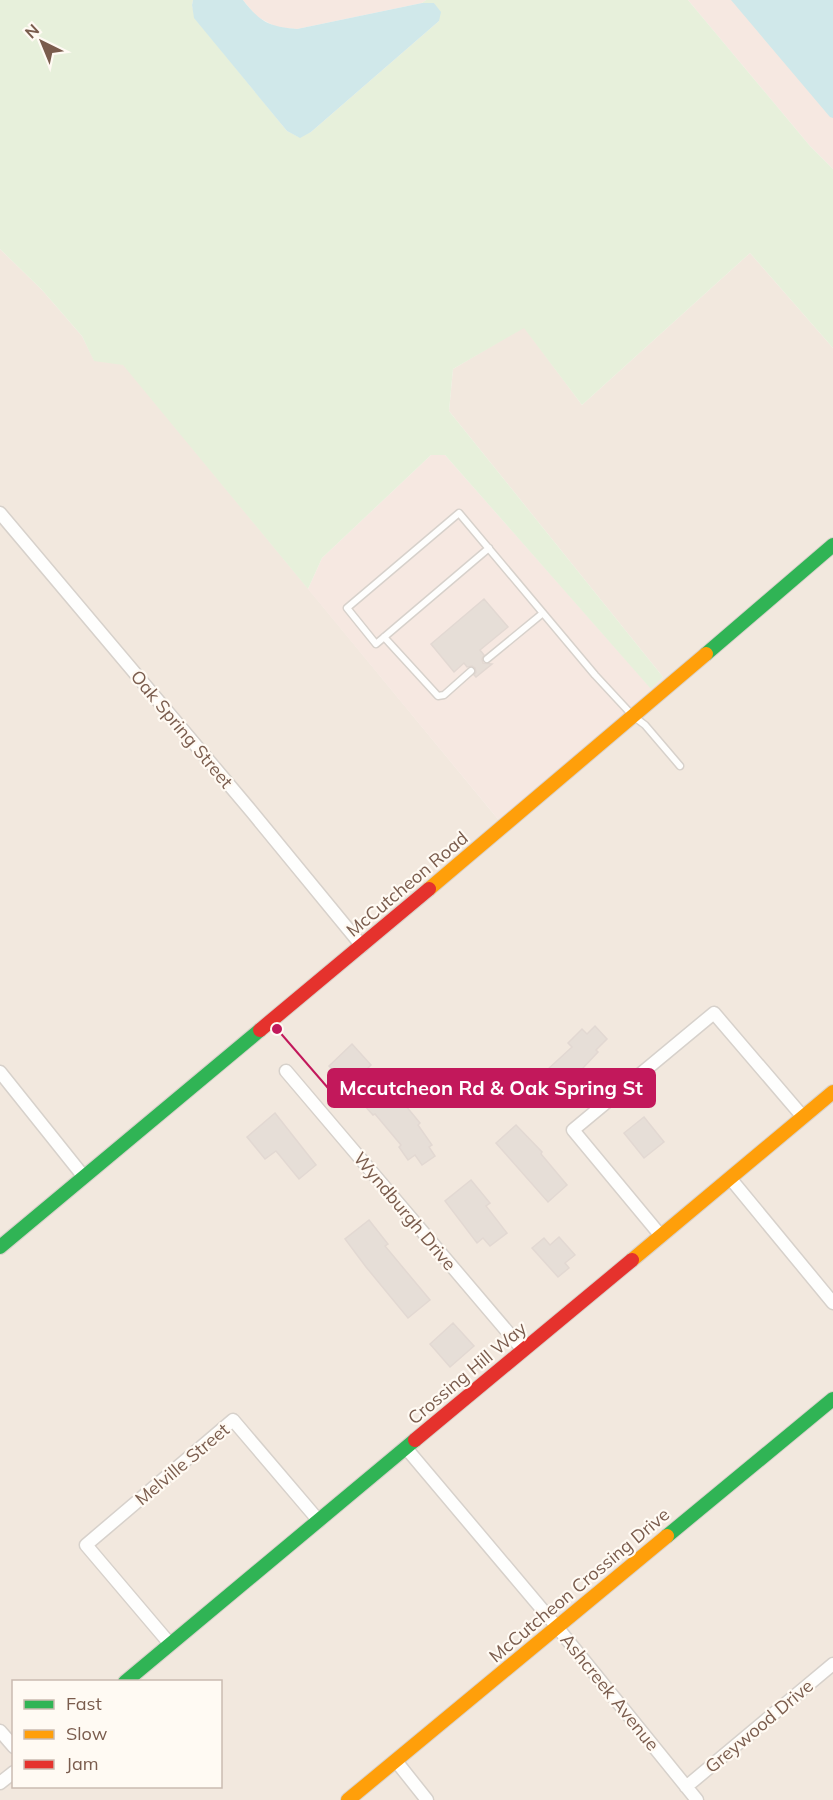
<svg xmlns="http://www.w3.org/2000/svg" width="833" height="1800" font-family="Mulish,sans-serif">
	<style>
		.residential { fill: #f2e8de; fill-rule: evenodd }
		.commercial { fill: #f6e8e1 }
		.green { fill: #e7f0db }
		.water { fill: #d0e8ea }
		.building { fill: #e6ded7; stroke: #e2d8d2; stroke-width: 1.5 }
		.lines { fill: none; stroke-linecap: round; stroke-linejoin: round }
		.lane-casing { stroke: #d7d1cb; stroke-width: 9 }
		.street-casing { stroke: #d7d1cb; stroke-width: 15 }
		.fast-casing { stroke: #d9d2cb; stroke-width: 16 }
		.slow-casing { stroke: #d9d2cb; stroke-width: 16 }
		.jam-casing { stroke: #d9d2cb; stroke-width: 16 }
		.lane { stroke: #fefefd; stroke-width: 6 }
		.street { stroke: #fefefd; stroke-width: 12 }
		.fast { stroke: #30b455; stroke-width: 14 }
		.slow { stroke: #ff9f0a; stroke-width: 14 }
		.jam { stroke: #e5322d; stroke-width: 14 }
		.labels { text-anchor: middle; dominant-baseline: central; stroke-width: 4.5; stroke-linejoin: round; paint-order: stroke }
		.street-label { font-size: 18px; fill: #7a5c4d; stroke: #fffaf3 }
		.leader { fill: none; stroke: #c2185b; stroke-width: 2 }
		.callout-dot { fill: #c2185b; stroke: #fffaf3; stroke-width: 2 }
		.callout { fill: #c2185b; stroke: #c2185b; stroke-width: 2 }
		.callout-label { font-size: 20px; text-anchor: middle; font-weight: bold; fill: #fff }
	</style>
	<rect width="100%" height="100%" fill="#f9f5f0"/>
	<path class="residential" d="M0 249 42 290 82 336 94 360 123 364 502 824 663 677 449 411 453 369 524 327 582 405 750 253 833 348V1800H0ZM14 1682H220V1786H14Z"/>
	<path class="commercial" d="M243 0H426L422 3 297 29 276 27 256 16Z
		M688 0H833V169L810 146Z
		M431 455H445L656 694 502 824 308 589 322 558Z"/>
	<path class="green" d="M0 0H193L192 5 195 18 287 131 299 137 311 132 439 21 434 3H422L426 0H688L810 146 833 169V348L750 253 582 405 524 328 453 369 449 411 663 677 651 689 445 455H431L322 558 308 589 123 365 94 361 82 336 42 290 0 249Z"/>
	<path class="water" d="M193 0H243C260 22 269 27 297 29L422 3H434L441 12 439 21 311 132 300 138 287 131 194 18 192 5Z
		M731 0H833V118L830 117Z"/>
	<path class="building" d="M484 599 508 627 480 650 484 655 482 659 483 663 492 664 476 677 474 675 476 672 475 668 472 666 467 667 464 663 454 672 431 644Z
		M595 1026 607 1039 596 1050 598 1052 583 1068 562 1087 547 1070 572 1047 568 1043 582 1029 587 1034Z
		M352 1044 371 1065 368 1068 398 1103 401 1100 420 1123 418 1125 432 1145 429 1147 435 1156 422 1165 415 1155 408 1160 399 1147 401 1145 375 1114 373 1115 329 1066Z
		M275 1113 316 1165 299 1179 276 1151 265 1159 247 1137Z
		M644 1117 664 1142 644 1158 624 1133Z
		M516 1125 542 1152 541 1154 567 1185 548 1202 496 1143Z
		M471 1180 490 1203 486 1206 507 1233 490 1246 483 1238 477 1243 445 1201Z
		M369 1220 388 1244 385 1246 430 1300 408 1318 366 1267 345 1239Z
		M559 1237 575 1255 565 1263 569 1268 558 1277 532 1248 544 1238 550 1245Z
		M453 1323 474 1346 450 1367 430 1344Z"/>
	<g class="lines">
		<g class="lane-casing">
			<path id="lane" d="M489 548 376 644 347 608 459 513 595 675 633 716 645 725 680 766
				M384 637 438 696 444 695 471 671
				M487 659 543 613"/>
		</g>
		<g class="street-casing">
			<path id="street" d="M0 513 252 812 362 946
				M286 1071 523 1350
				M0 1072 84 1177
				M730 1178 833 1303
				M661 1236 573 1130 714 1013 803 1117
				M406 1448 557 1627 697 1800
				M170 1644 86 1545 233 1420 319 1521
				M0 1731 14 1747
				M396 1761 427 1800
				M0 1783 14 1772
				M686 1787 833 1664"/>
		</g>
		<g class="fast-casing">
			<path id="fast" d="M706 654 833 545
				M0 1247 260 1030
				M667 1536 833 1399
				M125 1682 415 1440"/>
		</g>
		<g class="slow-casing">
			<path id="slow" d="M429 889 706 654
				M632 1260 833 1092
				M348 1800 667 1536"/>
		</g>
		<g class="jam-casing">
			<path id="jam" d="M260 1030 429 889
				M415 1440 632 1260"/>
		</g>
		<use href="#lane" class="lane"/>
		<use href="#street" class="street"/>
		<use href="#fast" class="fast"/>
		<use href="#slow" class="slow"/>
		<use href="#jam" class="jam"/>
	</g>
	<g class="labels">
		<g class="street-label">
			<text transform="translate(182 729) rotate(50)">Oak Spring Street</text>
			<text transform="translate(407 884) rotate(-40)">McCutcheon Road</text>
			<text transform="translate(405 1211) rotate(50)">Wyndburgh Drive</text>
			<text transform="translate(467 1373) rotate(-40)">Crossing Hill Way</text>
			<text transform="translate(182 1464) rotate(-40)">Melville Street</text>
			<text transform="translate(579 1585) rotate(-40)">McCutcheon Crossing Drive</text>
			<text transform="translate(610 1692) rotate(51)">Ashcreek Avenue</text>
			<text transform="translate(759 1726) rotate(-40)">Greywood Drive</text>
		</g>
	</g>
	<path class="leader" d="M277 1029L328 1088"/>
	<circle class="callout-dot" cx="277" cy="1029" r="6"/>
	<rect class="callout" x="328" y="1069" width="327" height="38" rx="6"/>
	<g class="callout-label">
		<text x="491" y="1095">Mccutcheon Rd &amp; Oak Spring St</text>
	</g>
	<rect x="12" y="1680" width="210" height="108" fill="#fffaf3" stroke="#cabbb1" stroke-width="1.5"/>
	<rect x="24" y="1700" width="30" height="9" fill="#30b455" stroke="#cabbb1" stroke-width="1.5"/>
	<text x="66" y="1710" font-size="18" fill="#7a5c4d">Fast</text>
	<rect x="24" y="1730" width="30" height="9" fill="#ff9f0a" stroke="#cabbb1" stroke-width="1.5"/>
	<text x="66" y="1740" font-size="18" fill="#7a5c4d">Slow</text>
	<rect x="24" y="1760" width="30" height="9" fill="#e5322d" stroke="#cabbb1" stroke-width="1.5"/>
	<text x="66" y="1770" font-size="18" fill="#7a5c4d">Jam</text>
	<g transform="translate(42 42) rotate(317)" stroke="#fffaf3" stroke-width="4.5" paint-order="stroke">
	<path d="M0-4.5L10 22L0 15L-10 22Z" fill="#7a5c4d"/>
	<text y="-9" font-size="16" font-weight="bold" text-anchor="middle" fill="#7a5c4d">N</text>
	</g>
</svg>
